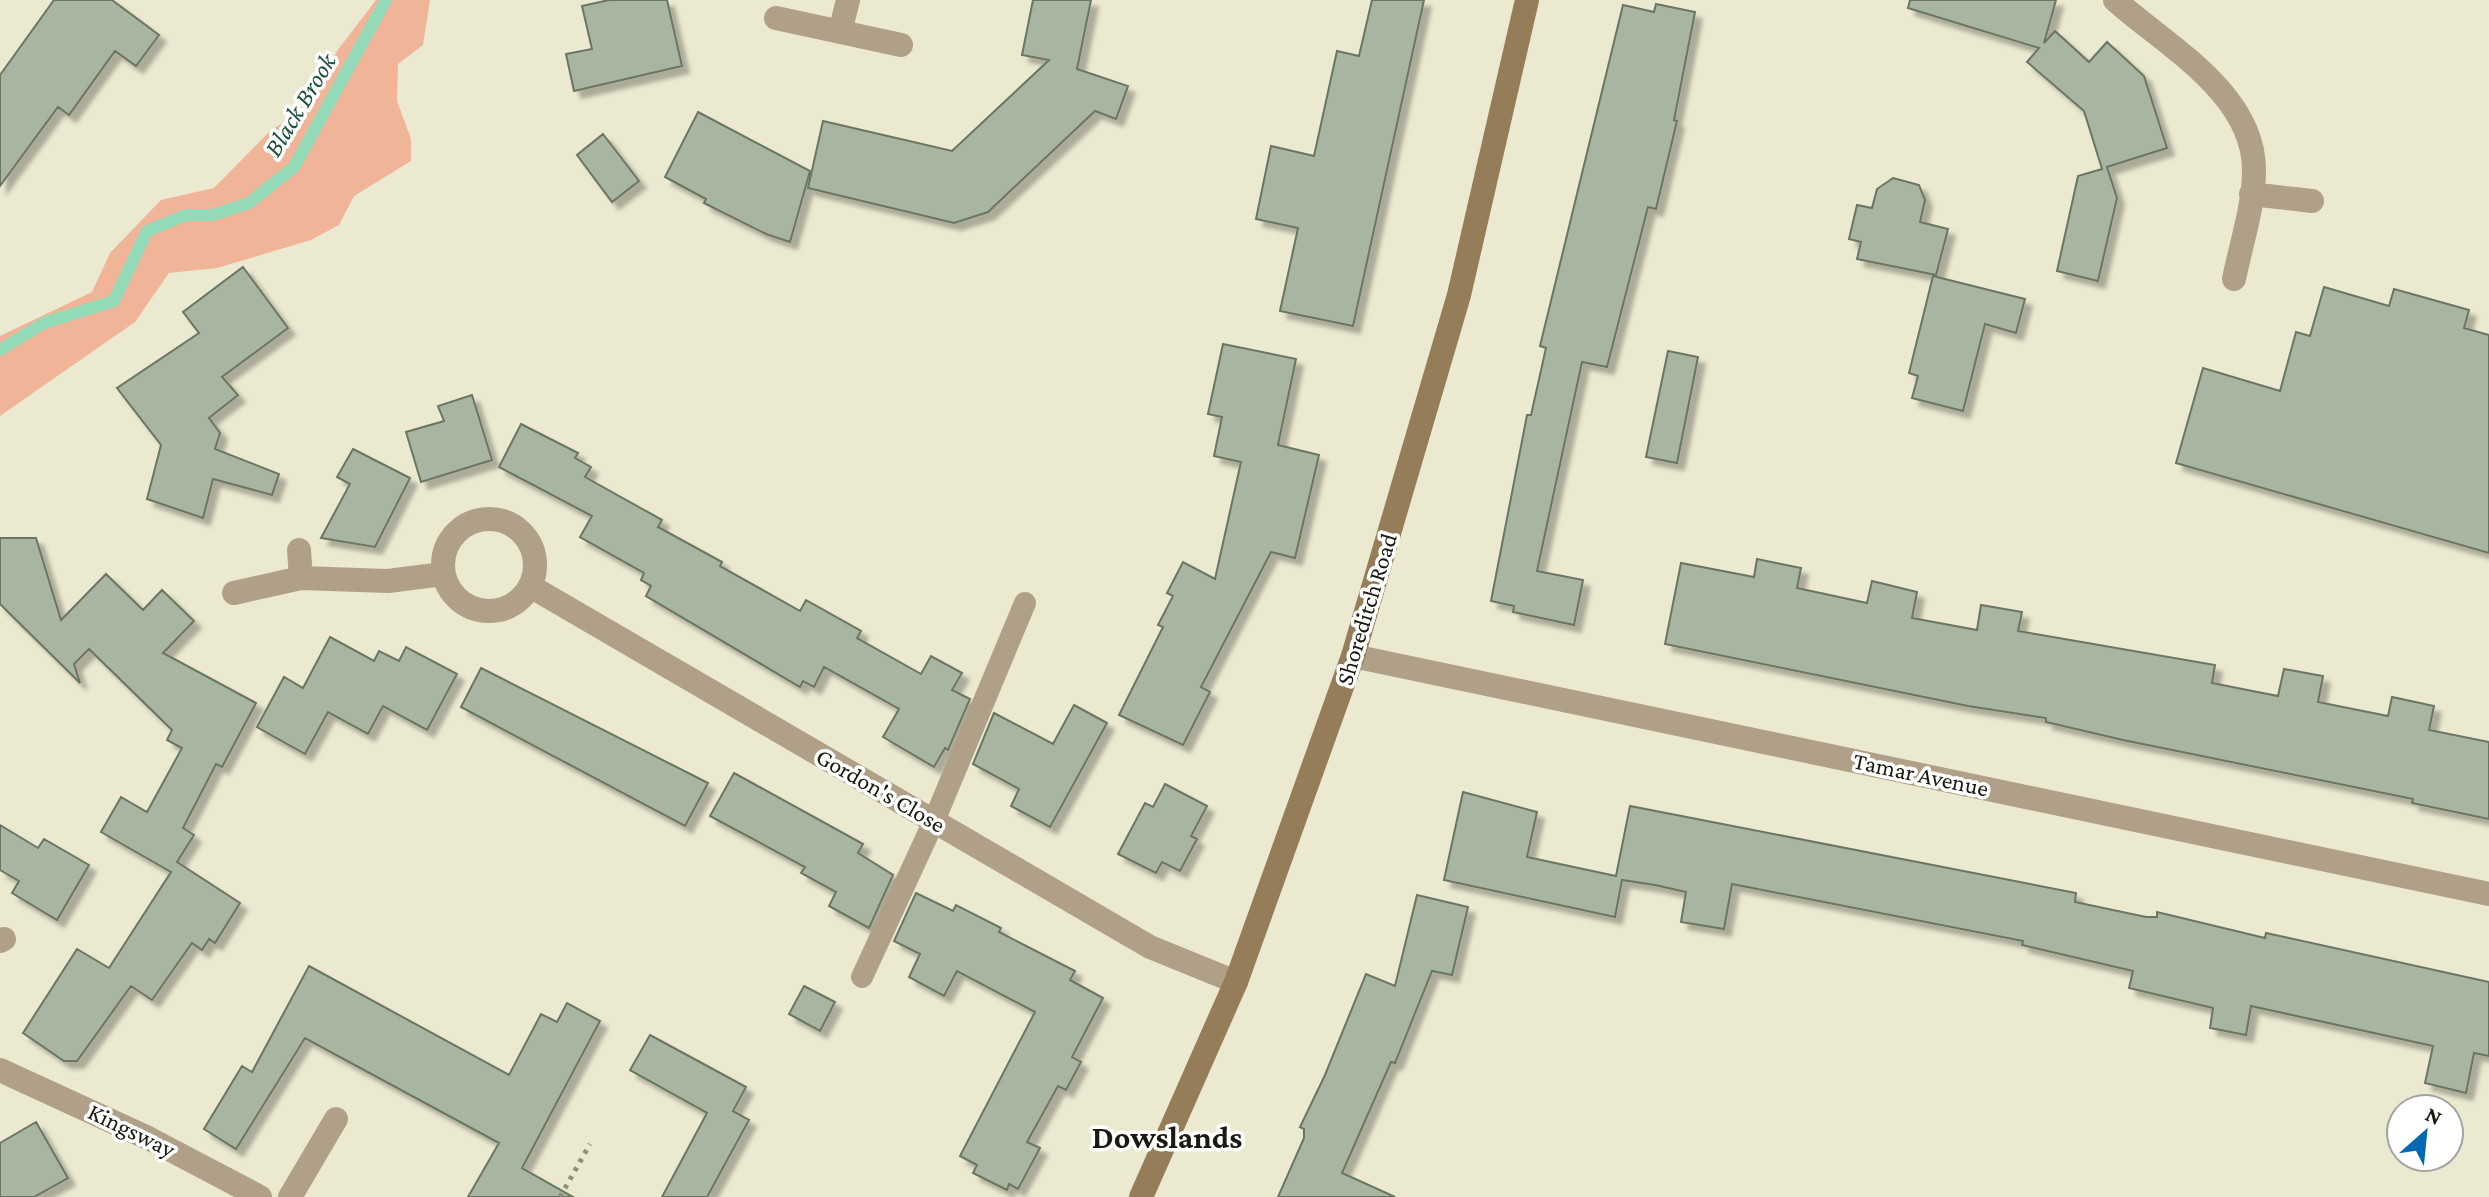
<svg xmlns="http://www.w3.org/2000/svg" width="2489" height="1197" font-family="'Crimson Pro',serif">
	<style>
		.green { fill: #f0b598 }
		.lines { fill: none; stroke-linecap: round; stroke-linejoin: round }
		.stream { stroke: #93dab8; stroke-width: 12 }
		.building { fill: #a8b5a0; stroke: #6a7662; stroke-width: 2; filter: url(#shadow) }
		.path { stroke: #908f7d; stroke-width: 5; stroke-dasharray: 4 6; stroke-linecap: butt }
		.service { stroke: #b1a088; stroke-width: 22 }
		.minor { stroke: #b1a088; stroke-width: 24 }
		.secondary { stroke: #967d59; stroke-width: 24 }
		.labels { text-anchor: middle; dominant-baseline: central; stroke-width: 7; stroke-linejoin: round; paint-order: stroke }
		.street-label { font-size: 24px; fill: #1b1a11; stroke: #fff }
		.water-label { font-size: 26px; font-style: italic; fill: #1b523c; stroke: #fff }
		.district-label { font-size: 32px; font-weight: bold; fill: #1b1a11; stroke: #fff }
	</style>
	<defs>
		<filter id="shadow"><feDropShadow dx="7" dy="7" stdDeviation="2" flood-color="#0004"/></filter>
	</defs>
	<rect width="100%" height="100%" fill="#ebe9d0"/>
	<path class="green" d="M376 0H430L423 45 398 64 397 101 411 139V161L354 196 339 225 311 240 217 268 169 273 135 322 0 416V336L92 292 110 253 161 200 214 188 270 131 307 107 337 51Z"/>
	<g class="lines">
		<path class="stream" d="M0 350 44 323 114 301 147 231 186 215H213L249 203 294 167 386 0"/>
	</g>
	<path class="building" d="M54 0H112L159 35 136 66 115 51 69 115 58 107 0 186V75Z
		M609 0H667L682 66 574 91 566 54 592 49 582 6Z
		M1033 0H1091L1077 69 1128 86 1116 119 1095 111 988 212 954 223 808 188 823 121 952 151 1049 60 1022 55Z
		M1372 0H1424L1353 326 1280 311 1298 228 1256 219 1271 146 1314 156 1337 51 1359 56Z
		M1910 0H2056L2044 43 2055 31 2089 62 2107 42 2144 76 2167 148 2107 167 2117 198 2098 281 2057 271 2078 176 2102 169 2084 111 2027 62 2039 48 1908 8Z
		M1656 4 1695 12 1674 120 1677 121 1656 209 1648 207 1607 367 1582 362 1537 571 1583 580 1574 625 1513 612 1514 606 1491 601 1527 415H1531L1546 348 1540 346 1623 5 1654 12Z
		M698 112 810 171 790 242 766 234 704 203 706 199 665 177Z
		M603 134 639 181 612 202 577 155Z
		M1893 178 1919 185 1925 200 1920 222 1948 229 1936 275 1857 259 1861 242 1849 239 1857 205 1872 208 1877 189Z
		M243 267 288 328 222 377 238 395 209 418 220 433 215 449 279 474 272 495 213 479 203 518 147 499 161 445 117 388 199 333 183 312Z
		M1933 276 2025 299 2016 333 1985 324 1963 411 1912 398 1918 376 1909 373Z
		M2324 287 2389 306 2394 289 2469 310 2464 328 2489 335V553L2176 463 2203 368 2280 391 2296 332 2310 336Z
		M1223 344 1296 359 1278 445 1319 455 1295 558 1271 552 1201 687 1210 692 1183 745 1119 715 1163 627 1158 625 1173 596 1167 593 1183 562 1215 579 1241 462 1214 456 1222 417 1208 414Z
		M1668 351 1698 357 1677 463 1646 457Z
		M472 395 492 460 421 482 406 432 444 421 438 406Z
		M521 424 578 453 575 458 591 467 585 477 662 520 658 527 722 562 720 566 800 611 806 600 861 631 857 638 921 674 931 656 962 673 952 690 970 699 948 750 945 748 934 767 883 737 899 709 824 667 814 687 803 681 800 687 646 596 651 586 641 580 644 573 580 537 592 516 499 467Z
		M353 449 410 478 375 547 321 538 350 484 337 477Z
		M0 538H36L61 620 106 574 143 610 162 590 194 621 163 653 256 703 222 767 216 764 183 828 194 835 177 862 240 903 215 943 209 939 202 950 192 943 152 1000 131 986 77 1061H64L23 1033 77 949 109 968 171 872 101 832 121 797 147 812 182 748 167 740 172 730 89 649 74 664 80 683 0 604Z
		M1757 559 1801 568 1797 588 1867 603 1872 581 1917 592 1912 618 1977 630 1981 605 2022 612 2018 631 2215 665 2212 683 2278 696 2284 669 2323 676 2318 702 2388 716 2392 697 2434 706 2429 730 2489 742V819L2412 803 2413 799 2123 740 2046 722V718L1968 706 1665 644 1681 563 1754 577Z
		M330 637 374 661 379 651 399 661 406 647 457 674 427 730 383 706 368 734 328 712 305 754 257 727 284 677 303 688Z
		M481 668 708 783 685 826 461 707Z
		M1074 705 1107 723 1050 827 1011 806 1019 789 973 764 994 713 1053 744Z
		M734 773 863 844 858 853 893 875 869 928 829 906 836 892 801 873 805 867 710 816Z
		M1165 784 1207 806 1191 836 1197 839 1180 871 1162 862 1156 873 1118 854 1145 803 1153 807Z
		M1463 792 1537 812 1527 857 1616 876 1630 806 2076 893 2075 902 2146 917H2157V912L2265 938 2266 933 2489 982V1056L2474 1053 2466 1093 2425 1083 2433 1046 2251 1006 2246 1035 2210 1028 2213 1008 2129 988 2133 971 2022 945 2023 941 1732 884 1724 929 1681 922 1686 892 1655 885 1622 880 1615 917 1444 880Z
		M0 825 38 848 44 839 89 865 57 920 12 893 19 881 0 870Z
		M916 893 953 911 956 905 1001 928 999 932 1075 971 1070 980 1103 998 1072 1057 1081 1062 1066 1090 1058 1086 1027 1142 1040 1148 1018 1189 1009 1184 1007 1190 973 1173 977 1165 960 1156 1035 1012 957 971 944 996 909 977 920 954 894 941Z
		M1417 895 1468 907 1452 975 1432 971 1395 1063 1391 1062 1342 1173 1395 1197H1278L1304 1138V1129L1300 1127 1325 1075 1366 974 1395 986Z
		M309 966 509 1075 541 1014 557 1022 567 1003 600 1021 522 1168 573 1197H468L499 1143 305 1038 236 1149 204 1129 242 1066 252 1072Z
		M804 986 835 1002 820 1031 789 1014Z
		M650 1035 746 1087 733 1111 749 1120 707 1197H662L707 1113 630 1070Z
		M36 1122 68 1178 34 1197H0V1143Z"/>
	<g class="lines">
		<path class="path" d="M560 1197 590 1144"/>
		<path class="service" d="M862 977 934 821 1025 603"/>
		<path class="minor" d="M2115 0C2165 45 2254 93 2254 170 2254 206 2241 244 2234 279
			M776 18 901 45
			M840 32 848 0
			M2251 194 2312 201
			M443 565a46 46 0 1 1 92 0a46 46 0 1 1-92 0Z
			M299 550 301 578
			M530 586 1150 947 1236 982
			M234 593 301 578 388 581 443 574
			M1353 656 2489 894
			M0 941 4 939
			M0 1070 148 1138 260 1197
			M290 1197 336 1119"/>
		<path class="secondary" d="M1141 1197 1236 982 1353 656 1459 295 1527 0"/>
	</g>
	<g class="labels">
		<g class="street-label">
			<text transform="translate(1366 609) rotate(-73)">Shoreditch Road</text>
			<text transform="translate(1921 774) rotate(12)">Tamar Avenue</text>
			<text transform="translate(881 790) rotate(30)">Gordon's Close</text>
			<text transform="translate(132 1130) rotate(26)">Kingsway</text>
		</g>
		<g class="water-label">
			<text transform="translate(300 105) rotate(-59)">Black Brook</text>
		</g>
		<g class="district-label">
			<text x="1167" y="1137">Dowslands</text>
		</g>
	</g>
	<g transform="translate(2425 1133) rotate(27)"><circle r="38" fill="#ffffff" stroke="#a4a3a0" stroke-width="2"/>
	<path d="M0-6L14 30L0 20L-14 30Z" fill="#0268b4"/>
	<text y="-12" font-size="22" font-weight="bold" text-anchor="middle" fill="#1b1a11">N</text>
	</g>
</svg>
